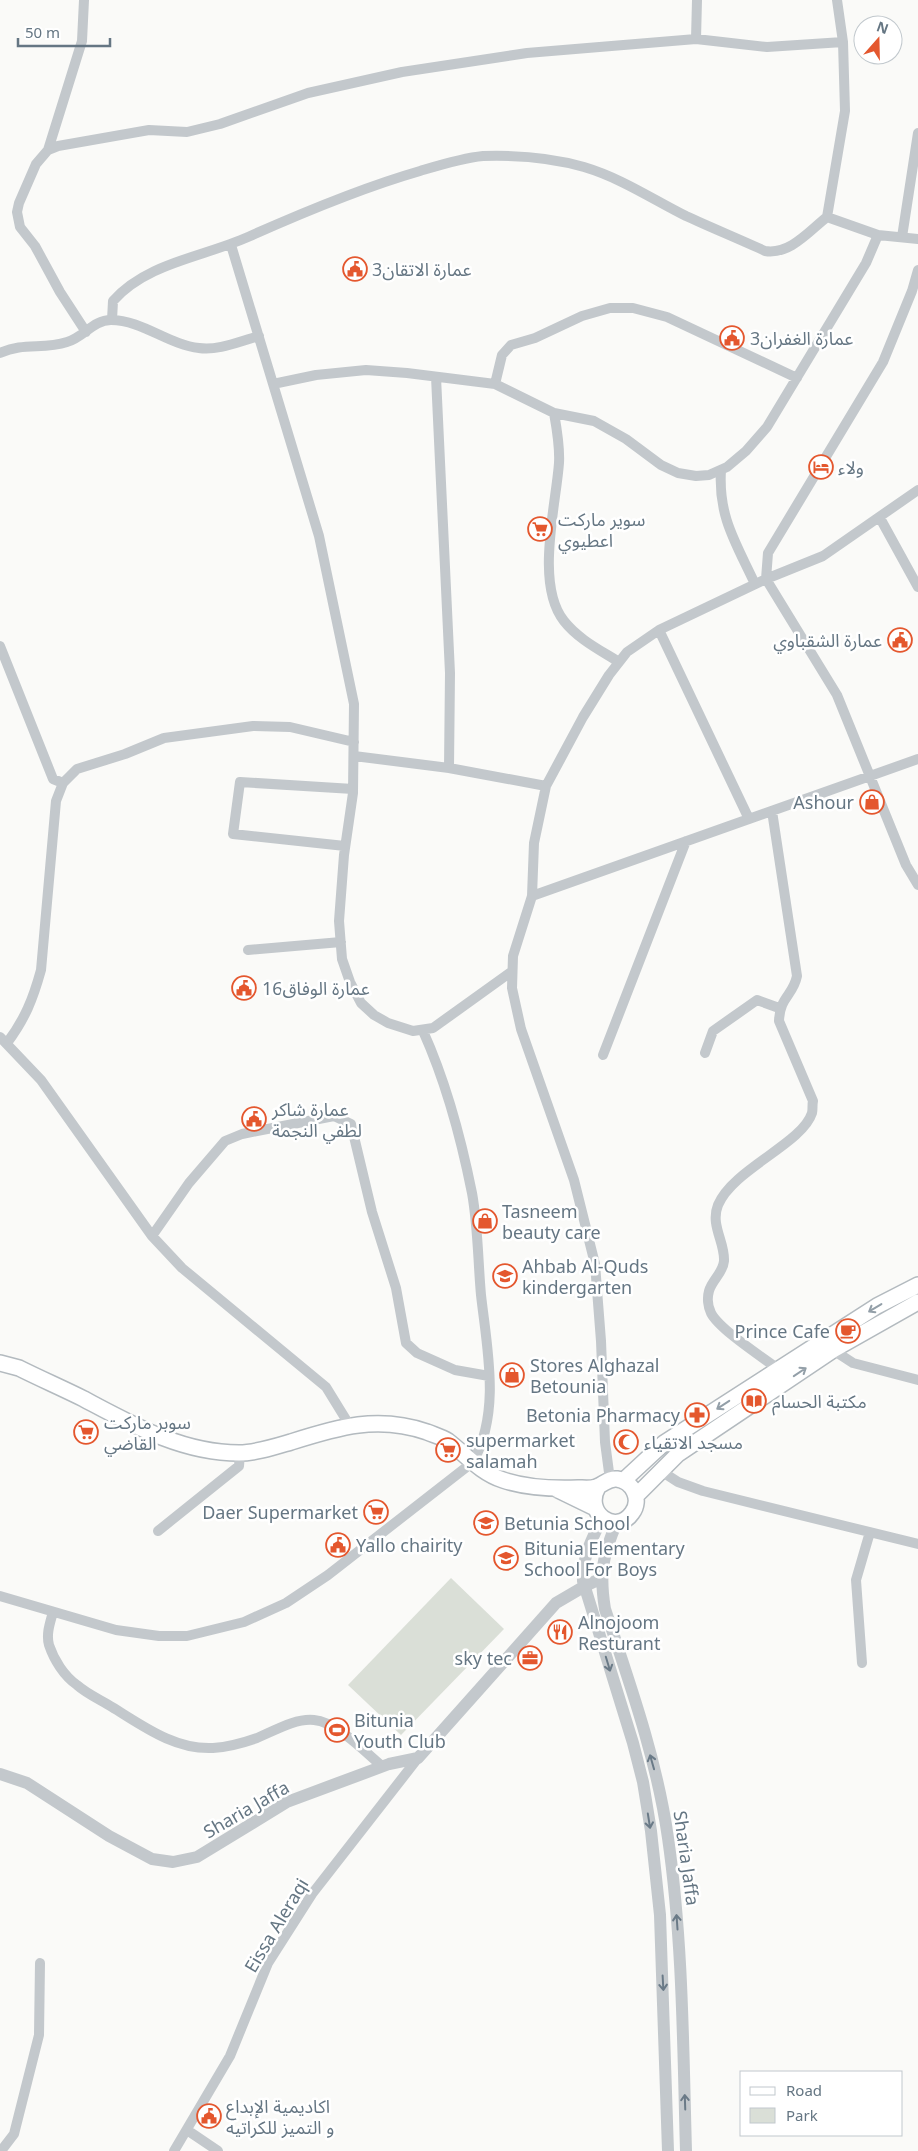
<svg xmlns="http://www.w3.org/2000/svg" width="918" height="2151" font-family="'Noto Sans','Noto Sans Arabic',sans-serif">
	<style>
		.green { fill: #dadfd7 }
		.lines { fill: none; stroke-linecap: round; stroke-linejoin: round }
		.secondary-casing { stroke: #b3babf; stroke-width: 18 }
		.minor { stroke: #c3c8cc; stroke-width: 10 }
		.tertiary { stroke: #c3c8cc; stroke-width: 12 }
		.secondary { stroke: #fff; stroke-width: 15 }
		.oneway { stroke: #939fa8 }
		.oneway2 { stroke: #6a7a87 }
		.labels { text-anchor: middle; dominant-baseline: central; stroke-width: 5; stroke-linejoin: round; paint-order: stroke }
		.poi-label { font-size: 18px; fill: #657683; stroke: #fff; text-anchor: start }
		.street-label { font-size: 18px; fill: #657683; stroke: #fff }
	</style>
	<rect width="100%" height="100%" fill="#fafaf8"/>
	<path class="green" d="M451 1578 504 1629 401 1735 348 1685Z"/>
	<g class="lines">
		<g class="secondary-casing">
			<path id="secondary" d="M0 1363 19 1368C41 1379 62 1388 84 1399 133 1425 182 1453 239 1453 256 1453 274 1447 291 1442 338 1427 378 1415 427 1432 434 1435 442 1437 448 1441 466 1455 481 1473 503 1480 527 1488 552 1489 578 1488 583 1488 591 1489 596 1487 604 1485 607 1478 617 1479 633 1481 642 1500 632 1513 616 1536 583 1513 598 1487
				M623 1481 664 1443 877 1306 918 1285
				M556 1489 595 1508
				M636 1496 678 1454 833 1350 918 1302"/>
		</g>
		<path class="minor" d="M696 39 697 0
			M48 150 82 41 84 0
			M827 217 845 111 843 42 837 0
			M902 237 918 133
			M231 245 319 536 354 704 353 793 344 855 339 921 342 959 350 982 361 1003 374 1015 388 1023 413 1031 433 1028 511 972
			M918 270 912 291 883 362 768 553 766 579 837 695 906 865 918 885
			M112 320 113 301C146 263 203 257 248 237 304 212 361 188 420 171 440 165 462 158 483 156 515 155 553 158 584 167 621 178 652 199 686 216 712 228 739 239 765 251 790 255 809 231 827 217L878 235 918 239
			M86 332 60 292 35 246 20 227 17 212 19 203 36 164 48 150 58 146 149 130 187 132 220 124 308 93 402 72 527 53 696 39 767 47 843 42
			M0 353C24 342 43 350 67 342 84 337 93 320 111 320 142 320 169 345 199 348 218 351 240 341 259 336
			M436 377 450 673 449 768
			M273 384 316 375 366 370 407 373 495 384 554 413 594 421 626 439 661 465 678 473 696 476 709 475 727 467 746 451 767 427 866 263 878 235
			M495 384 502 355 511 345 535 338 582 316 610 308H633L667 317 797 378
			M554 413C557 430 560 446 559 463 556 505 535 585 564 621 578 639 600 650 619 662
			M721 470C718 517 736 543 755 584
			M880 518 918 587
			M659 630 749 819
			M0 646 53 779 63 783
			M354 756 449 768 546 786
			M772 811 797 976C793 996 780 996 779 1021L813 1101C812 1105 813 1109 812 1113 802 1144 733 1169 718 1205 710 1225 725 1242 724 1261 723 1273 712 1280 709 1291 707 1298 708 1307 711 1313 719 1329 762 1357 778 1369
			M345 846 233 834 240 782 353 789
			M532 896 918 759
			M248 950 341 942
			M0 1037 41 1080 152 1236 182 1268 326 1387 350 1426
			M7 1043C25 1019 33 999 41 970L56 801 63 783 77 769 125 754 164 738 253 726 290 727 354 742
			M705 1053 713 1031 757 1000 779 1008
			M603 1055 686 841
			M152 1236 189 1183 225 1141 242 1134 334 1116 351 1124 372 1212 396 1288 406 1343 417 1353 455 1370 489 1376
			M833 1350 853 1363 918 1380
			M661 1471 678 1482 703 1491 918 1544
			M610 1480 605 1442 601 1341 595 1264 574 1180 521 1029 512 988 513 956 532 896 534 843 546 786 583 717 609 675 627 652 659 630 766 579 823 556 918 490
			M158 1531 239 1466 240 1453
			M0 1596 116 1630 159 1636H187L244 1622 286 1603 328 1575 473 1462C501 1412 487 1349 481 1295 478 1262 478 1226 472 1193 461 1138 446 1082 423 1031
			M53 1612C50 1623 46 1634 49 1645 54 1660 64 1676 77 1685 87 1694 101 1700 112 1707 143 1726 175 1750 213 1748 228 1747 243 1743 257 1738 274 1731 295 1718 314 1720 337 1722 365 1752 382 1766
			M862 1663 856 1580 870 1532
			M187 2130 218 2151
			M1 2151 14 2134 39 2035 40 1963
			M174 2151 230 2056 268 1963 312 1894 418 1758"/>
		<path class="tertiary" d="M602 1518C592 1539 582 1557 583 1581L633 1743 643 1782 651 1831 660 1915 668 2151
			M617 1522C603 1554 599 1573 605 1609 630 1684 657 1760 668 1838 683 1942 683 2047 686 2151
			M0 1774 27 1783 109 1836 152 1859 173 1862 197 1857 287 1802 389 1764 418 1758 556 1603 585 1586 602 1578"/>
		<use href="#secondary" class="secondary"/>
	</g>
	<defs><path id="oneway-shaft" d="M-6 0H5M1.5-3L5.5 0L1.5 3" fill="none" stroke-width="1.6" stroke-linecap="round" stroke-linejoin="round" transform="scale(1.25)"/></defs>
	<g class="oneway">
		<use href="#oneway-shaft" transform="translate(875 1308) rotate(149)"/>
		<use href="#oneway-shaft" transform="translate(800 1372) rotate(-34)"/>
		<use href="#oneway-shaft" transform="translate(723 1405) rotate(147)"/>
	</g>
	<g class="oneway2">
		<use href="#oneway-shaft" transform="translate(608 1664) rotate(73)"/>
		<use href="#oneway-shaft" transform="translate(652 1762) rotate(-106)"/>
		<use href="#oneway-shaft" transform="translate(649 1821) rotate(81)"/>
		<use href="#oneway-shaft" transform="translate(677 1922) rotate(-94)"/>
		<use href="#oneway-shaft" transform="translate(663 1983) rotate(87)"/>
		<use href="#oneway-shaft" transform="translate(685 2102) rotate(-92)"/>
	</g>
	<defs>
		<g id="civic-ring" transform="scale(1.25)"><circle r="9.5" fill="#fff" stroke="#e4572e" stroke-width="1.5"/><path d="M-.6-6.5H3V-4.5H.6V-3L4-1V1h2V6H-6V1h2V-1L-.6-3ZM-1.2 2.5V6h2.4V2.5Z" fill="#e4572e"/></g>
		<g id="hotel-ring" transform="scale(1.25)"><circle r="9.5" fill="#fff" stroke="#e4572e" stroke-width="1.5"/><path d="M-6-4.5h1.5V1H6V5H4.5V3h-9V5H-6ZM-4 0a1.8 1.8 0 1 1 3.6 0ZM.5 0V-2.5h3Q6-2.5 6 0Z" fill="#e4572e"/></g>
		<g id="supermarket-ring" transform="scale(1.25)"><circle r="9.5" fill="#fff" stroke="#e4572e" stroke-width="1.5"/><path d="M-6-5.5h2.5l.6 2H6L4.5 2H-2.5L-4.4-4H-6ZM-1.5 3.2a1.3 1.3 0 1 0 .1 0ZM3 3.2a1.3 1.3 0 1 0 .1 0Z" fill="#e4572e"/></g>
		<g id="shop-ring" transform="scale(1.25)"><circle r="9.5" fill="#fff" stroke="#e4572e" stroke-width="1.5"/><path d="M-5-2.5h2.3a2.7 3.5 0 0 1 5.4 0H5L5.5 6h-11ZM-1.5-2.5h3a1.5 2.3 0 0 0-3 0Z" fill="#e4572e"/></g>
		<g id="school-ring" transform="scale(1.25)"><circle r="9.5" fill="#fff" stroke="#e4572e" stroke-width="1.5"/><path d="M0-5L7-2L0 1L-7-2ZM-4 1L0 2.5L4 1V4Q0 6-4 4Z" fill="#e4572e"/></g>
		<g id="cafe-ring" transform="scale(1.25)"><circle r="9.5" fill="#fff" stroke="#e4572e" stroke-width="1.5"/><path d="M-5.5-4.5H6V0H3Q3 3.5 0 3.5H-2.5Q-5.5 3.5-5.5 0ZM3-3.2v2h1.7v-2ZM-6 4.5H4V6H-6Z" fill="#e4572e"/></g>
		<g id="library-ring" transform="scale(1.25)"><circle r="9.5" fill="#fff" stroke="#e4572e" stroke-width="1.5"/><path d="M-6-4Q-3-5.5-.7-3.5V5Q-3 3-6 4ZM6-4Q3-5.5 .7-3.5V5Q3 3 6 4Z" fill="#e4572e"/></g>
		<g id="pharmacy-ring" transform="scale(1.25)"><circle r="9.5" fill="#fff" stroke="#e4572e" stroke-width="1.5"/><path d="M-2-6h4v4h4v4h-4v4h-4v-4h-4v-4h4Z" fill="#e4572e"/></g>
		<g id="mosque-ring" transform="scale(1.25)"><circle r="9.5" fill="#fff" stroke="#e4572e" stroke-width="1.5"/><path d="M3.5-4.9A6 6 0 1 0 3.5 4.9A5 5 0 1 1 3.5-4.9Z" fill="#e4572e"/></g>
		<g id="restaurant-ring" transform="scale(1.25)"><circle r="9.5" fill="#fff" stroke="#e4572e" stroke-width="1.5"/><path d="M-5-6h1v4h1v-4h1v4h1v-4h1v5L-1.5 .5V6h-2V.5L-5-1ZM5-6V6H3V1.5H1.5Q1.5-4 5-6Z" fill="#e4572e"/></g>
		<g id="office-ring" transform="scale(1.25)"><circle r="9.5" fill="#fff" stroke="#e4572e" stroke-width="1.5"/><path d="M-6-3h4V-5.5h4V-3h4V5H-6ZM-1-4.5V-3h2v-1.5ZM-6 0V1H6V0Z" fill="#e4572e"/></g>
		<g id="stadium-ring" transform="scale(1.25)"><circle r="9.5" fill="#fff" stroke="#e4572e" stroke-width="1.5"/><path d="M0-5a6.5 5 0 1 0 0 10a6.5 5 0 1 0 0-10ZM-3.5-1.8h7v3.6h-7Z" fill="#e4572e"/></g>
	</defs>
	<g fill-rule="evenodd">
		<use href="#civic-ring" x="355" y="269"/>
		<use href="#civic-ring" x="732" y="338"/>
		<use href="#hotel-ring" x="821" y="467"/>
		<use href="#supermarket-ring" x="540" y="529"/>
		<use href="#civic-ring" x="900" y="640"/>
		<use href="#shop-ring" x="872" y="802"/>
		<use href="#civic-ring" x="244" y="988"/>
		<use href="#civic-ring" x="254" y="1119"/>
		<use href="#shop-ring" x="485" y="1221"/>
		<use href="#school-ring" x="505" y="1276"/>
		<use href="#cafe-ring" x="848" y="1331"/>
		<use href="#shop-ring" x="512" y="1375"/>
		<use href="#library-ring" x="754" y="1401"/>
		<use href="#pharmacy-ring" x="697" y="1415"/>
		<use href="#supermarket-ring" x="86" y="1432"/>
		<use href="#mosque-ring" x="626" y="1442"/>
		<use href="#supermarket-ring" x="448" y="1450"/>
		<use href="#supermarket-ring" x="376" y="1512"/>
		<use href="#school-ring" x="486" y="1523"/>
		<use href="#civic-ring" x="338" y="1545"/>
		<use href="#school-ring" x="506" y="1558"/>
		<use href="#restaurant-ring" x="560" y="1632"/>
		<use href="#office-ring" x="530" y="1658"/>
		<use href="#stadium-ring" x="337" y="1730"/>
		<use href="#civic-ring" x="209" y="2116"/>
	</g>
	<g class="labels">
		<g class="poi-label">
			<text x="372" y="269">عمارة الاتقان3</text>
			<text x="750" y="338">عمارة الغفران3</text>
			<text x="838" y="467">ولاء</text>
			<text x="558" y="519">سوير ماركت<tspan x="558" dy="21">اعطيوي</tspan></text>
			<text x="882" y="640" text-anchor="end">عمارة الشقباوي</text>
			<text x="854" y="802" text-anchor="end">Ashour</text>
			<text x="262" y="988">عمارة الوفاق16</text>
			<text x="272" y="1109">عمارة شاكر<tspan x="272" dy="21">لطفي النجمة</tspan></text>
			<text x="502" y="1211">Tasneem<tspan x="502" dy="21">beauty care</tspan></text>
			<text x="522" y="1266">Ahbab Al-Quds<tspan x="522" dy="21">kindergarten</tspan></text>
			<text x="830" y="1331" text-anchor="end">Prince Cafe</text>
			<text x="530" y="1365">Stores Alghazal<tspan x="530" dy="21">Betounia</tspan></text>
			<text x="772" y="1401">مكتبة الحسام</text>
			<text x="680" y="1415" text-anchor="end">Betonia Pharmacy</text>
			<text x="104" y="1422">سوبر ماركت<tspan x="104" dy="21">القاضي</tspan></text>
			<text x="466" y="1440">supermarket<tspan x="466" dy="21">salamah</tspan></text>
			<text x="644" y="1442">مسجد الاتقياء</text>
			<text x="358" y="1512" text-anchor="end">Daer Supermarket</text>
			<text x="504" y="1523">Betunia School</text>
			<text x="356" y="1545">Yallo chairity</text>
			<text x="524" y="1548">Bitunia Elementary<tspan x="524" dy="21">School For Boys</tspan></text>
			<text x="578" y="1622">Alnojoom<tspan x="578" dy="21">Resturant</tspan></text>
			<text x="512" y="1658" text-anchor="end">sky tec</text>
			<text x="354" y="1720">Bitunia<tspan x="354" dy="21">Youth Club</tspan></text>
			<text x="226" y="2106">اكاديمية الإبداع<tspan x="226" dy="21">و التميز للكراتيه</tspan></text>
		</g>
		<g class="street-label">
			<text transform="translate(246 1809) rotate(-30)">Sharia Jaffa</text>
			<text transform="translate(687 1858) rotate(82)">Sharia Jaffa</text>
			<text transform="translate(276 1925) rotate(-59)">Eissa Aleraqi</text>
		</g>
	</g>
	<rect x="740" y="2071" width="162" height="65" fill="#ffffff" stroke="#c1c8cd"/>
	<rect x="750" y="2087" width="25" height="8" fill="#ffffff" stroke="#c1c8cd"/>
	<text x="786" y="2096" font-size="15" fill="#657683">Road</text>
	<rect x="750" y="2108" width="25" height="15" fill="#dadfd7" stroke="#c1c8cd"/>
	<text x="786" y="2121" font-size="15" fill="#657683">Park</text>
	<g transform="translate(878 40) rotate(20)"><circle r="24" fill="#ffffff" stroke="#c1c8cd"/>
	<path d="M0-4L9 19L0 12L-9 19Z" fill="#e4572e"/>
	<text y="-8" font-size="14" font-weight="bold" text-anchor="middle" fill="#657683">N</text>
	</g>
	<path d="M18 38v8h92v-8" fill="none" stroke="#657683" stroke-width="2.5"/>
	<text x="25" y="38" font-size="15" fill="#657683" stroke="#ffffff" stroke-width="4" paint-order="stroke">50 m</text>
</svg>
